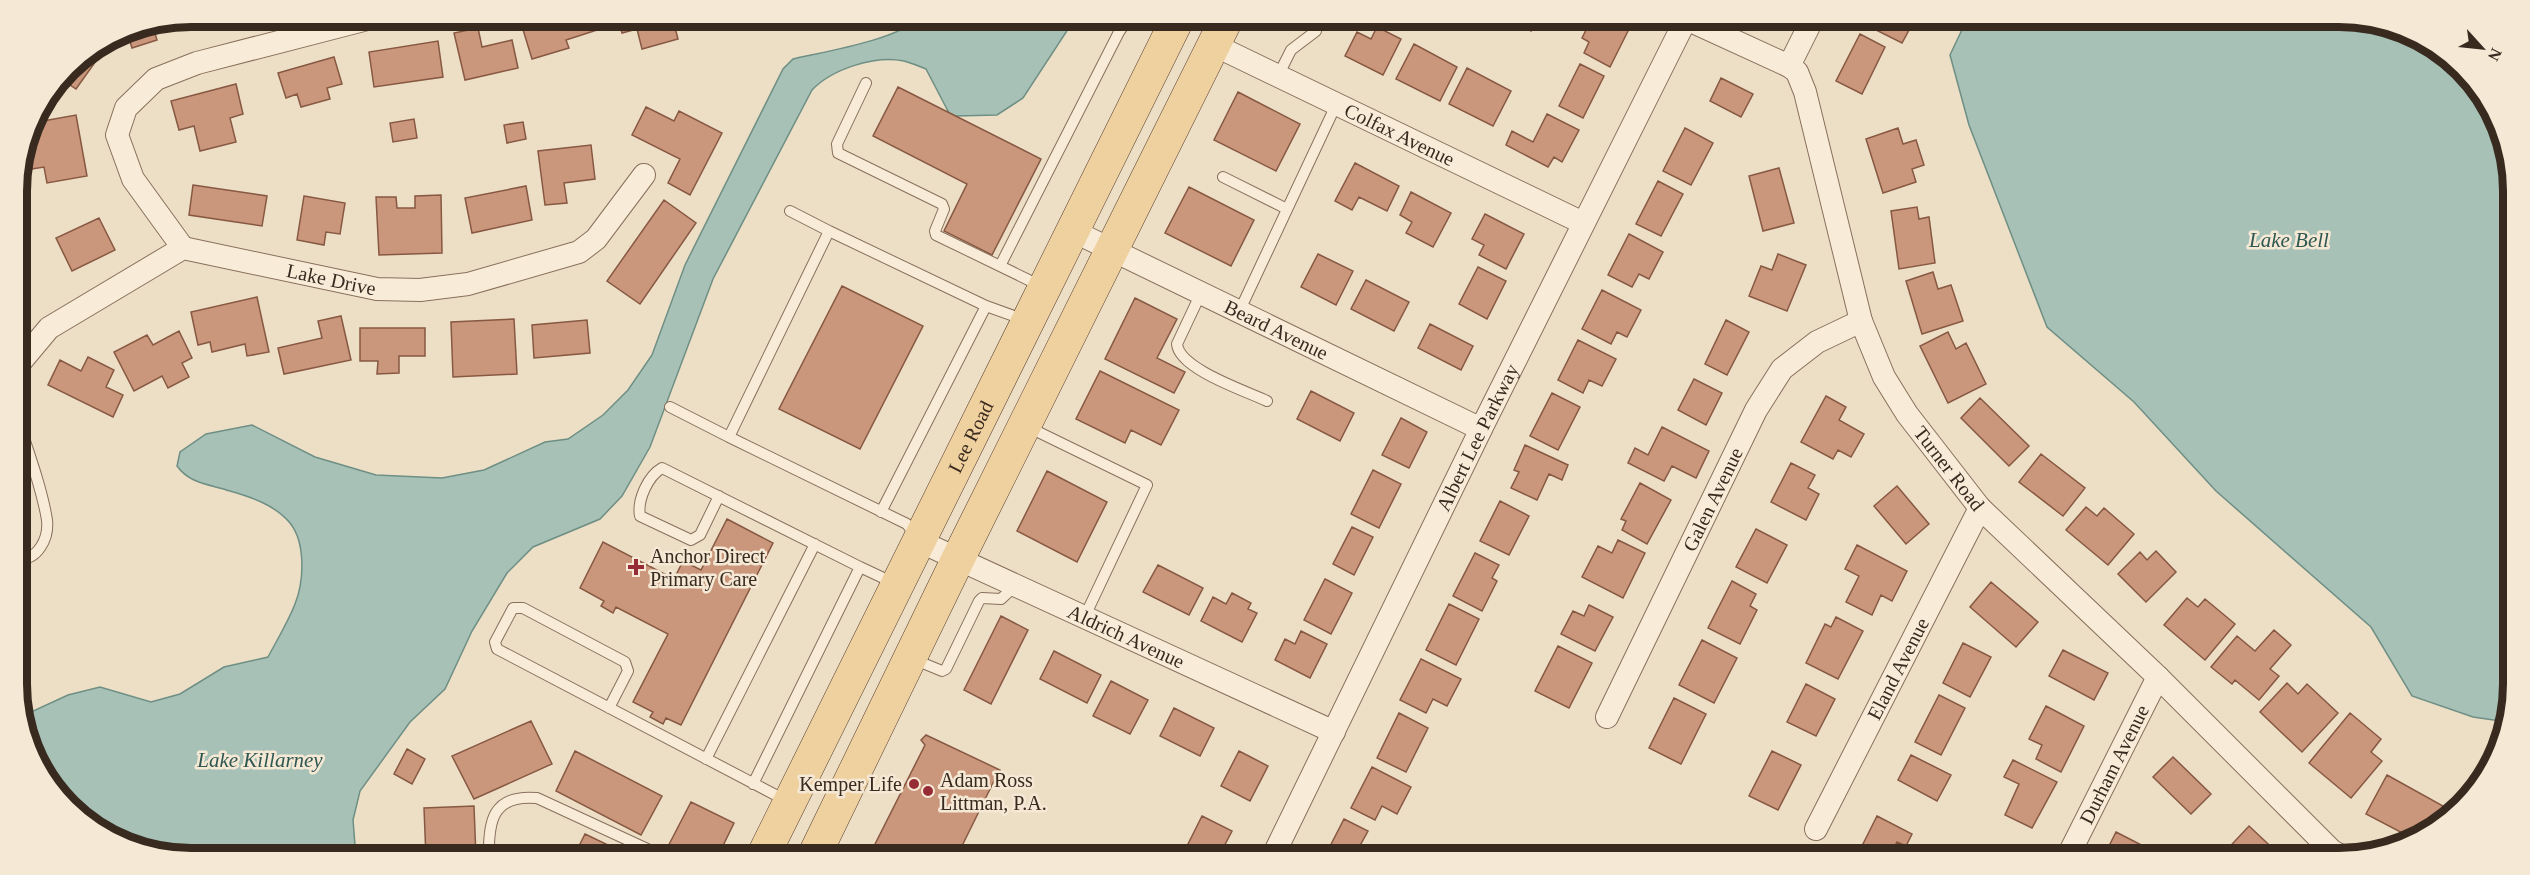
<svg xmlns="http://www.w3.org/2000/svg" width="2530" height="875" font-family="'Times New Roman',serif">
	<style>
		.water { fill: #a7c1b7; stroke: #6e8f84; stroke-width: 1.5 }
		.building { fill: #ca977c; stroke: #875842; stroke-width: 1.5 }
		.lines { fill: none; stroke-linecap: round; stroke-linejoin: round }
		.lane-casing { stroke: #88705c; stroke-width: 12 }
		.street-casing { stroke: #88705c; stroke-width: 24 }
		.primary-casing { stroke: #563f30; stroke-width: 34 }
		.lane { stroke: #f8ecd9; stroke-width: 10 }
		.street { stroke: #f8ecd9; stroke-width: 22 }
		.primary { stroke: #efd09f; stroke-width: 33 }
		.poi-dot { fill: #962d36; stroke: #f5e9d5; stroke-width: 2 }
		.labels { text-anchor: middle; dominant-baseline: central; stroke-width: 5; stroke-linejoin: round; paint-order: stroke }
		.street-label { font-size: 20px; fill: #392a1f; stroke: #f5e9d5 }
		.poi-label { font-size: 20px; fill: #392a1f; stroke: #f5e9d5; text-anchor: start }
		.water-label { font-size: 21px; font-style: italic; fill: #2f5852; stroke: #f5e9d5 }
		.rim { fill: none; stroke: #392a1f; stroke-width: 8 }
	</style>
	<rect width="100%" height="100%" fill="#eddec6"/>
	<path class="water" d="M919 17H1076L1023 98 997 115 955 116 949 113 926 69C919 66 911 63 904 61 875 55 832 69 812 90L713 279 650 447 622 496 600 519 533 547 507 573 472 631 445 689 410 722 360 791 353 820 356 858H191L135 849 60 799 20 717 68 695 100 687 151 702 180 694 224 667 268 657C277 640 288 622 295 604 304 582 306 543 290 523 275 505 251 497 230 491 209 484 190 484 177 466L180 452 206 434 252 425 315 457 376 475 442 478 484 470 545 442 568 439 603 415 628 390 652 355 685 265 783 69 793 59C823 52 902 39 919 17Z
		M2339 17 2395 26 2470 76 2512 168 2513 684 2507 722 2473 717 2412 696 2371 627 2216 491 2134 402 2047 327 1969 125 1950 55 1968 17Z"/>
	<path class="building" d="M541 16H592L597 30 566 40 569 48 532 59 521 23Z
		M617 16H672L678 39 642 49 637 29 622 33Z
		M1502 16H1539L1531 31Z
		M1593 16H1620L1632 23 1610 67 1584 53 1589 42 1582 38Z
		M1871 16H1910L1915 19 1902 43 1866 25Z
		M152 24 157 40 132 48 126 29Z
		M1377 27 1401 39 1383 75 1345 56 1357 32 1371 39Z
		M478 28 482 47 512 40 518 68 465 80 454 33Z
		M1860 34 1885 47 1862 94 1836 81Z
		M113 37 76 89 61 79 76 60Z
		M438 41 443 77 374 87 369 52Z
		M1414 44 1457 67 1440 101 1396 79Z
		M334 57 342 84 327 88 330 99 301 107 297 94 286 98 278 73Z
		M1580 64 1604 76 1583 118 1559 106Z
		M1467 68 1511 91 1493 126 1449 104Z
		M1721 78 1753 94 1741 117 1710 101Z
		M236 84 243 114 230 118 236 142 200 151 194 126 179 130 171 101Z
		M898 87 1041 159 992 255 944 231 967 184 873 136Z
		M1238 92 1300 124 1276 171 1214 140Z
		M646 107 674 121 679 111 722 133 690 195 668 183 680 159 632 135Z
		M1547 114 1579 130 1562 162 1554 157 1548 167 1506 145 1512 131 1533 142Z
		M76 115 87 176 47 183 44 167 19 171 25 149H29L28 140 32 123Z
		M414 119 417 138 393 142 390 123Z
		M523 122 526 139 507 143 504 125Z
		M1685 128 1713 143 1691 185 1663 171Z
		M1898 128 1903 144 1916 140 1924 165 1912 169 1916 182 1883 193 1866 139Z
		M591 145 595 179 564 183 567 203 545 205 538 151Z
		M1355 163 1399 186 1387 211 1359 197 1352 210 1335 201Z
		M1779 168 1794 223 1763 231 1749 176Z
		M1658 181 1683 194 1661 236 1636 224Z
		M193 185 267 196 262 226 189 215Z
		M526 186 532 220 472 233 465 198Z
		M1189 187 1254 220 1231 266 1165 233Z
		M1411 192 1451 213 1433 247 1406 233 1412 222 1400 215Z
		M441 195 442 253 379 255 376 197H396L397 208H415V196Z
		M304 196 345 203 340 234 326 232 324 245 297 240Z
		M664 200 696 223 640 304 607 281Z
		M1917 207 1919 219 1929 217 1935 263 1899 269 1891 211Z
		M1485 214 1524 234 1506 269 1479 255 1484 245 1472 239Z
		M99 218 115 250 72 271 56 238Z
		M1629 234 1663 252 1649 279 1639 274 1632 287 1608 275Z
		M1318 254 1353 271 1336 305 1301 287Z
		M1778 254 1806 265 1787 311 1749 296 1761 266 1772 270Z
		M1478 267 1506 281 1487 319 1459 304Z
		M1933 272 1938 289 1951 285 1963 321 1922 334 1906 281Z
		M1366 280 1409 302 1394 331 1351 309Z
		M842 286 923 326 860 449 779 409Z
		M1602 290 1641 310 1627 337 1617 332 1611 344 1582 329Z
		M257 297 269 352 247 356 245 344 212 352 210 342 198 345 191 312Z
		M1135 298 1177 319 1157 358 1185 372 1174 393 1105 359Z
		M341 316 351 360 284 374 278 348 322 338 318 321Z
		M514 319 517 374 453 377 451 322Z
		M587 320 590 353 534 358 532 325Z
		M1726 320 1749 332 1727 375 1705 364Z
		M1430 324 1473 346 1461 370 1418 348Z
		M360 328H425V356H399V373L377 374 378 361H360Z
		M179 331 192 358 182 363 189 377 168 388 162 376 134 391 114 352 147 335 153 345Z
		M1948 332 1956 349 1966 343 1986 384 1948 403 1920 346Z
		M1578 340 1616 359 1602 386 1589 380 1583 393 1558 380Z
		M88 357 114 370 106 387 123 395 113 417 48 385 60 360 81 371Z
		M1100 371 1179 410 1161 445 1131 430 1125 443 1076 419Z
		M1694 379 1722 393 1706 425 1678 410Z
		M1311 391 1354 413 1340 441 1297 419Z
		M1552 393 1580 407 1558 450 1530 436Z
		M1826 396 1846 407 1839 420 1864 434 1851 457 1838 450 1833 459 1801 442Z
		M1980 398 2029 446 2009 466 1961 418Z
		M1401 418 1427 432 1409 468 1382 455Z
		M1662 427 1709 451 1696 478 1672 466 1664 481 1628 463 1635 448 1648 455Z
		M1525 445 1568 465 1562 480 1549 474 1537 500 1511 488 1519 472 1514 470Z
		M2041 454 2085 488 2063 516 2019 482Z
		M1791 463 1815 475 1808 488 1819 494 1806 520 1771 502Z
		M1373 470 1401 484 1379 528 1351 514Z
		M1047 471 1107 502 1077 562 1017 531Z
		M1640 483 1671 500 1647 544 1622 530 1626 521 1621 519Z
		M1897 486 1929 524 1906 544 1874 506Z
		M1500 501 1529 516 1509 555 1480 541Z
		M2086 507 2097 516 2104 508 2134 534 2108 565 2066 530Z
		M727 519 773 543 681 725 666 718 663 724 650 717 653 712 633 702 668 634 616 607 613 613 601 606 604 601 580 588 603 542 674 579 683 561 701 570Z
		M1352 527 1373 537 1354 575 1333 564Z
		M1756 529 1787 545 1767 583 1736 567Z
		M1618 540 1645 553 1623 598 1582 577 1598 546 1612 553Z
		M1857 545 1907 571 1892 601 1881 595 1872 615 1846 602 1859 576 1845 569Z
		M2156 551 2176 572 2146 602 2118 574 2140 552 2147 560Z
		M1475 553 1499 565 1492 578 1497 581 1482 611 1453 596Z
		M1158 565 1203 588 1189 615 1143 592Z
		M1325 579 1352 593 1331 634 1304 620Z
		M1732 581 1756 594 1750 606 1757 610 1740 644 1708 628Z
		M1991 582 2038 622 2016 647 1970 607Z
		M1232 593 1251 603 1248 609 1257 613 1242 642 1201 621 1213 597 1226 604Z
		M2187 598 2198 607 2205 599 2235 624 2205 660 2164 625Z
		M1449 604 1479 619 1456 665 1426 650Z
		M1589 605 1613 617 1595 651 1561 634 1573 611 1584 616Z
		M1001 616 1028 630 991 704 964 690Z
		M1836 617 1863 631 1838 679 1806 663 1825 624 1831 627Z
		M2274 630 2291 645 2270 669 2279 676 2259 700 2235 680 2232 684 2211 667 2237 636 2255 651Z
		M1301 631 1327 644 1310 678 1275 660 1285 639 1295 644Z
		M1702 640 1737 658 1714 703 1679 685Z
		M1963 643 1991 657 1970 697 1943 683Z
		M1558 646 1592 663 1569 708 1535 691Z
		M2063 650 2108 673 2094 700 2049 676Z
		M1054 651 1101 675 1087 703 1040 679Z
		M1421 659 1461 679 1447 706 1433 699 1426 713 1400 700Z
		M1111 681 1148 700 1130 734 1093 716Z
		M2287 683 2298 694 2307 684 2338 713 2302 752 2260 712Z
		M1806 684 1835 699 1816 736 1787 722Z
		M1939 695 1965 708 1941 755 1915 742Z
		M1674 698 1706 714 1681 764 1649 748Z
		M2046 706 2084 726 2061 772 2036 759 2042 745 2029 739Z
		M1174 708 1214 728 1200 756 1160 736Z
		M1399 713 1428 728 1406 772 1377 758Z
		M2350 713 2381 739 2371 752 2382 761 2351 798 2309 763Z
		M531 721 552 764 474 799 452 756Z
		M926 735 1000 770 1003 776 999 780 995 779 956 858H868L925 745 921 740Z
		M407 749 425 759 412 784 394 774Z
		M575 751 662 796 641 835 556 791Z
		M1239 751 1268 766 1250 801 1221 786Z
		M1772 751 1801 765 1778 810 1749 796Z
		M1911 755 1951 775 1937 801 1898 780Z
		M2173 757 2211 794 2191 814 2153 777Z
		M2013 760 2057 782 2032 828 2005 815 2019 784 2004 777Z
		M1372 767 1411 787 1397 814 1382 806 1375 820 1351 808Z
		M2387 775 2443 806 2432 828 2408 836 2366 814Z
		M691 802 734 823 717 858H662Z
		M474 806 476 858H426L424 808Z
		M1202 816 1232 831 1218 858H1181Z
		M1877 816 1912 834 1906 846 1897 842 1889 858H1877L1860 850Z
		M1344 819 1368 831 1356 853 1367 858H1324Z
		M2249 826 2283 858H2223L2221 856Z
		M2116 832 2153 851 2164 858H2103Z
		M585 834 631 856 630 858H573Z"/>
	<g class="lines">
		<g class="lane-casing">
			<path id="lane" d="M1278 76 1291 50 1316 31
				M866 83 837 144 838 153 942 204 944 209 935 231 936 235 1000 266
				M1223 177 1287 209
				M790 211 829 231
				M1043 287 1000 266 1119 32 1130 16
				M1201 293 1177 344C1179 369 1246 391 1267 401
				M1239 312 1336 105
				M670 407 729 437
				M18 420C28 451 42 488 47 520 49 538 38 560 19 559
				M1028 427 1147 485 1085 616
				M719 496 700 535 691 540 640 516C637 500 648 476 662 468L860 567 753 784
				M881 512 986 306
				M915 536 907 524 729 437 829 231 986 306 1025 320
				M860 567 894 583
				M913 659 942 671 946 669 979 601 982 598 1001 599 1016 585
				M609 708 628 671 625 662 523 608H513L495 642 497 649 787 801
				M706 759 815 544
				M489 858C488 822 492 794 537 798L656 853 653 858"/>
		</g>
		<g class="street-casing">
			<g id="street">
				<path id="s1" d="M1680 16 1789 66 1797 72 1805 92 1861 321 1884 377 1907 414 1980 508 2158 677 2332 851 2345 858"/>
				<path id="s2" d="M1214 45 1583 223"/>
				<path d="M1789 66 1814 16"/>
				<path id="s3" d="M1073 231 1481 429"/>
				<path d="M183 248 133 179 117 135 126 108 156 79 197 63 379 16"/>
				<path id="s4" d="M18 365 49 328 183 248 377 289 420 290 468 284 579 252 596 239 644 175"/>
				<path id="s5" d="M919 541 1334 732"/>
				<path id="s6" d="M1607 717 1756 410 1782 369 1817 342 1861 321"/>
				<path id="s7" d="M1816 829 1980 508"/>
				<path id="s8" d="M2070 852 2158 677"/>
				<path id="s9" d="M1272 858 1481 429 1686 19"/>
			</g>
		</g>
		<g class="primary-casing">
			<g id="primary">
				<path id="s10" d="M762 858 1179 16"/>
				<path d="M813 858 958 559 1228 16"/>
			</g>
		</g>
		<use href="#lane" class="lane"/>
		<use href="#street" class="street"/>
		<use href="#primary" class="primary"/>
	</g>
	<g class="poi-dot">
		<path d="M633 558h6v6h6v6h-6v6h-6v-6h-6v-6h6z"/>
		<circle cx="914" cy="784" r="6"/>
		<circle cx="928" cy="791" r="6"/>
	</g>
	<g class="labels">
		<g class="street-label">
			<text stroke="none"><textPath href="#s2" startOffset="206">Colfax Avenue</textPath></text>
			<text stroke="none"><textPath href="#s4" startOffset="356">Lake Drive</textPath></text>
			<text stroke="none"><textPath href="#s3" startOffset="226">Beard Avenue</textPath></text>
			<text stroke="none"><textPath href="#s10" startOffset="470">Lee Road</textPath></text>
			<text stroke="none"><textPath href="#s9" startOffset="468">Albert Lee Parkway</textPath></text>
			<text stroke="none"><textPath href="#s1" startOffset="560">Turner Road</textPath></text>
			<text stroke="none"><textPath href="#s6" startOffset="242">Galen Avenue</textPath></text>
			<text stroke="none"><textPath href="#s5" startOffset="228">Aldrich Avenue</textPath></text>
			<text stroke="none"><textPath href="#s7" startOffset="180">Eland Avenue</textPath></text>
			<text stroke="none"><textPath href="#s8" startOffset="98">Durham Avenue</textPath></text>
		</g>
		<g class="poi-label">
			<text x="650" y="556">Anchor Direct<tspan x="650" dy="23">Primary Care</tspan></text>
			<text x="940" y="780">Adam Ross<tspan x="940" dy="23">Littman, P.A.</tspan></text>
			<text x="902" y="784" text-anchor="end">Kemper Life</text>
		</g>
		<g class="water-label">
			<text x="2289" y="240">Lake Bell</text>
			<text x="260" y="760">Lake Killarney</text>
		</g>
	</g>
	<path d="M0 0H2530V875H0ZM191 27H2339A164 164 0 0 1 2503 191V684A164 164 0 0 1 2339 848H191A164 164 0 0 1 27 684V191A164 164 0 0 1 191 27Z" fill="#f5e9d5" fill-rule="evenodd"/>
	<path class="rim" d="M191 27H2339A164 164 0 0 1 2503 191V684A164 164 0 0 1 2339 848H191A164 164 0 0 1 27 684V191A164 164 0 0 1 191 27Z"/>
	<g transform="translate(2482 48) rotate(117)" stroke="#f5e9d5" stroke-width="4.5" paint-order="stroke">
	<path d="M0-4.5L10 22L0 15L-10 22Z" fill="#392a1f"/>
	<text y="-9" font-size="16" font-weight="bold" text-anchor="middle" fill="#392a1f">N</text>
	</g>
</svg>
